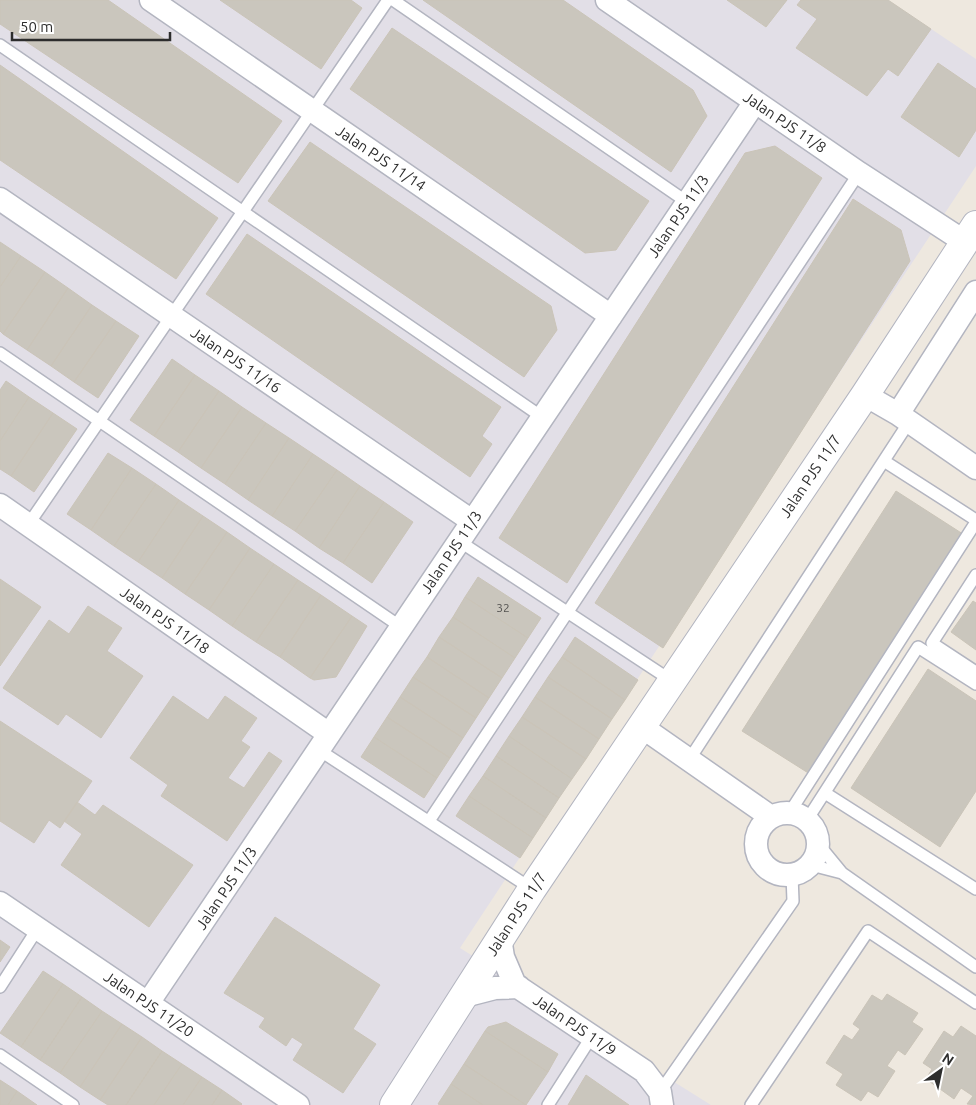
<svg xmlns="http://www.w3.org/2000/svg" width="976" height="1105" font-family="Ubuntu,sans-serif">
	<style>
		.industrial { fill: #e2dfe7 }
		.building { fill: #cac6bd; stroke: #cac4b8 }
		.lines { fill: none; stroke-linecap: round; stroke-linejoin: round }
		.lane-casing { stroke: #b3b5c0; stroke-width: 14 }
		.street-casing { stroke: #b3b5c0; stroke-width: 25 }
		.secondary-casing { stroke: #b3b5c0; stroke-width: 30 }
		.lane { stroke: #fff; stroke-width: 11 }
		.street { stroke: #fff; stroke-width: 22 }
		.secondary { stroke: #fff; stroke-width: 28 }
		.labels { text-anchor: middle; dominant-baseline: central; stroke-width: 5; stroke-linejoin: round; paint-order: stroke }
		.number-label { font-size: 12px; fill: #545351 }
		.street-label { font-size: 15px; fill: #2d2d2d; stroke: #fff }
	</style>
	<rect width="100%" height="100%" fill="#eee8df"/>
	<path class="industrial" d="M0 0H888L976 59V166L460 948 711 1105H0Z"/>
	<path class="building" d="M0 0H108L282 121 238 183 0 24Z
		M220 0H351L362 8 321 69Z
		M423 0H563L693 90 707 116 671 172Z
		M727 0H787L766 27Z
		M801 0H888L931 29 898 76 888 69 867 96 796 48 817 19 797 5Z
		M392 28 649 201 616 250 585 253 350 89Z
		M938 63 976 89V130L959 157 901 117Z
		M0 65 218 218 176 279 0 160Z
		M310 142 551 306 557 330 524 377 268 201Z
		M775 146 822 178 567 583 499 538 745 153Z
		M853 199 901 230 910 261 663 648 595 603Z
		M247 234 501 407 482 436 492 444 470 477 206 294Z
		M0 242 21 256 0 287Z
		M21 256 45 272 3 334 0 331V287Z
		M45 272 68 288 27 350 3 334Z
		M68 288 92 305 51 366 27 350Z
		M92 305 116 321 74 382 51 366Z
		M116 321 139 336 98 398 74 382Z
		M172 359 195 375 154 436 130 420Z
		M195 375 219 391 178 452 154 436Z
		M6 381 29 397 0 441V390Z
		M219 391 242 407 201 468 178 452Z
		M29 397 53 413 11 476 0 469V441Z
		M242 407 266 423 225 484 201 468Z
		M53 413 77 429 34 492 11 476Z
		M266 423 289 438 248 500 225 484Z
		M289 438 313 454 272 516 248 500Z
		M108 453 132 468 91 530 67 514Z
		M313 454 337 470 295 531 272 516Z
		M132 468 156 484 114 546 91 530Z
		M337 470 360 486 319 548 295 531Z
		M156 484 179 500 138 562 114 546Z
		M360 486 384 502 343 563 319 548Z
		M896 491 966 536 813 776 742 731Z
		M179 500 203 516 162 578 138 562Z
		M384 502 413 522 372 583 343 563Z
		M203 516 227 532 185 594 162 578Z
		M227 532 250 548 209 610 185 594Z
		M250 548 274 564 232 626 209 610Z
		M274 564 298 580 256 642 232 626Z
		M478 577 541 618 528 638 465 597Z
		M0 579 41 607 0 666Z
		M298 580 321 595 280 657 256 642Z
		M321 595 352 616 310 678 280 657Z
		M465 597 528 638 515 658 453 617Z
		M973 601 976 603V650L951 632Z
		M88 606 122 628 107 651 143 676 101 738 66 714 58 725 3 688 49 620 69 634Z
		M352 616 367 626 336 677 314 680 310 678Z
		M453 617 515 658 502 678 439 637Z
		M439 637 502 678 489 698 427 657Z
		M575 637 638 680 625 700 562 657Z
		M427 657 489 698 476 718 413 677Z
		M562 657 625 700 612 719 548 677Z
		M928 669 976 701V791L940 847 851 788Z
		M413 677 476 718 463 738 400 697Z
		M548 677 612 719 599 739 535 697Z
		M173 696 208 720 225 696 257 718 241 741 250 747 228 778 244 788 269 752 282 761 227 841 161 796 168 785 130 758Z
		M400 697 463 738 450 758 387 717Z
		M535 697 599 739 586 759 522 717Z
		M387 717 450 758 437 778 374 737Z
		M522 717 586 759 572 779 509 736Z
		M0 721 92 781 60 828 49 820 34 843 0 821Z
		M509 736 572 779 559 798 496 756Z
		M374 737 437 778 424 798 361 757Z
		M496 756 559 798 546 818 483 776Z
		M483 776 546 818 533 838 469 796Z
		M469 796 533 838 520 858 456 816Z
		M77 802 95 815 103 805 193 865 149 927 61 865 82 834 64 821Z
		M275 917 380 985 353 1029 376 1044 343 1093 293 1060 303 1044 292 1037 286 1046 259 1027 265 1018 224 993Z
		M0 940 10 947 0 962Z
		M43 971 63 984 21 1047 0 1033Z
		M63 984 82 997 40 1060 21 1047Z
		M887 994 918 1013 912 1022 923 1029 905 1055 898 1050 887 1066 895 1071 878 1097 868 1091 861 1101 836 1085 843 1074 826 1063 844 1035 852 1040 860 1029 853 1024 872 995 882 1001Z
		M82 997 102 1011 60 1073 40 1060Z
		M102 1011 122 1024 80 1087 60 1073Z
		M506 1022 558 1054 548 1072 485 1031 488 1027Z
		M122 1024 142 1037 100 1100 80 1087Z
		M961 1026 976 1036V1105L967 1104 973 1096 961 1088 954 1099 926 1079 932 1069 923 1063 944 1031 953 1037Z
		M485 1031 548 1072 526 1105 464 1064Z
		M142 1037 162 1051 126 1105H108L100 1100Z
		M162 1051 182 1064 154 1105H126Z
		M182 1064 202 1077 183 1105H154Z
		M464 1064 526 1105H483L451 1084Z
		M586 1075 629 1105H568Z
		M202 1077 222 1090 212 1105H183Z
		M0 1080 17 1091 8 1105H0Z
		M451 1084 483 1105H440L438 1104Z
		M222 1090 242 1104 241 1105H212Z
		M17 1091 37 1105H8Z"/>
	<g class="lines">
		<g class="lane-casing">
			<path id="lane" d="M393 0 687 202
				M0 45 542 417
				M0 353 401 627
				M884 461 976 520
				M28 525 388 0
				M459 541 672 681
				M976 575 932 643 976 672
				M319 750 532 889
				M689 760 909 422
				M825 793 976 889
				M790 812 976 522
				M807 820 918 647 976 684
				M429 821 859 173
				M819 845 842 873 976 967
				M811 865 842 873
				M0 987 38 928
				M0 1055 73 1105
				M660 1092 793 901 792 875
				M548 1105 592 1036
				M751 1105 868 931 976 1003"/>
		</g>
		<g class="street-casing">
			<path id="street" d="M151 0 611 316
				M607 0 859 173 965 242
				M0 199 472 521
				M865 395 898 414 976 468
				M898 414 976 292
				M0 505 329 734
				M642 727 771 817
				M756 844a31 31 0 1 1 62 0a31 31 0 1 1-62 0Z
				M0 903 298 1105
				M500 938 503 957 515 985 644 1071 660 1092 662 1105
				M464 996 495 988 519 987
				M148 1003 755 102"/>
		</g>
		<g class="secondary-casing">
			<path id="secondary" d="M394 1105 532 889 865 395 976 225"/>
		</g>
		<use href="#lane" class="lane"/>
		<use href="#street" class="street"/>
		<use href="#secondary" class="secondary"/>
	</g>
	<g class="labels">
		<g class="number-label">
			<text x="503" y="607">32</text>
		</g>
		<g class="street-label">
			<text transform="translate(785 122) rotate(34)">Jalan PJS 11/8</text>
			<text transform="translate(381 158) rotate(34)">Jalan PJS 11/14</text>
			<text transform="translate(678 216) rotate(-56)">Jalan PJS 11/3</text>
			<text transform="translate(236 360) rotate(34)">Jalan PJS 11/16</text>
			<text transform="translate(810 476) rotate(-56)">Jalan PJS 11/7</text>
			<text transform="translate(451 552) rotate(-56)">Jalan PJS 11/3</text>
			<text transform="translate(165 620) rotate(35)">Jalan PJS 11/18</text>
			<text transform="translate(226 888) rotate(-56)">Jalan PJS 11/3</text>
			<text transform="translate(516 914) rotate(-57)">Jalan PJS 11/7</text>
			<text transform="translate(149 1004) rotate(34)">Jalan PJS 11/20</text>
			<text transform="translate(575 1025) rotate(34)">Jalan PJS 11/9</text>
		</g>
	</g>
	<g transform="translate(941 1070) rotate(33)" stroke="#ffffff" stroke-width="4" paint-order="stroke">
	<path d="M0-4L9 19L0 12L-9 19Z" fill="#2d2d2d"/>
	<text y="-8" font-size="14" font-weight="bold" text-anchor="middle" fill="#2d2d2d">N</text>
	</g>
	<path d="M12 32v8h158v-8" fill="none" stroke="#2d2d2d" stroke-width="2.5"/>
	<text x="20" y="32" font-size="15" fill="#2d2d2d" stroke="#ffffff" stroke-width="4" paint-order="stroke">50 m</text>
</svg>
